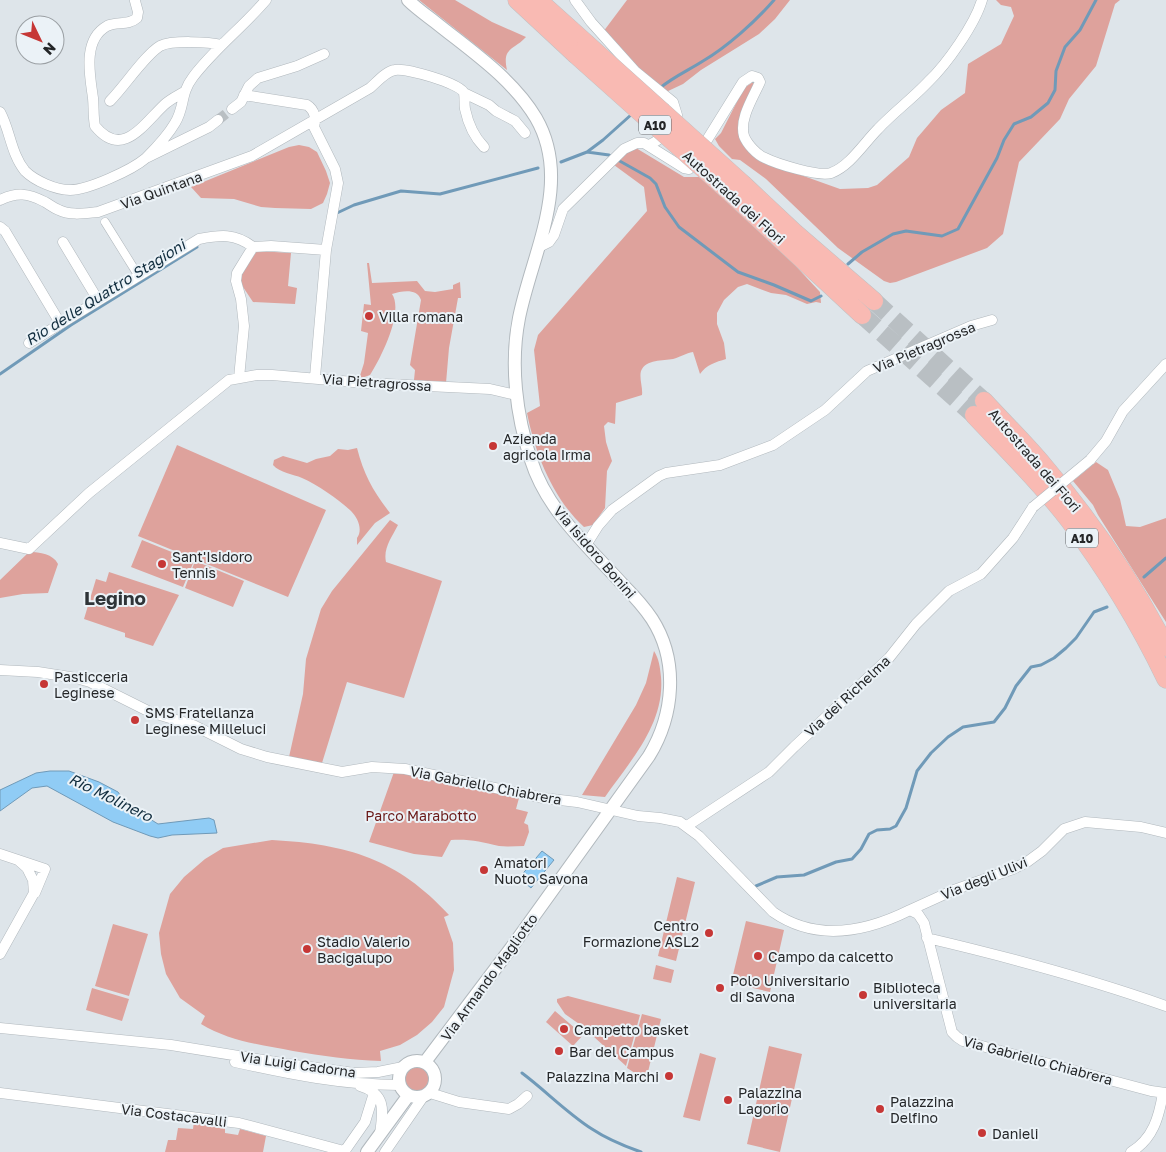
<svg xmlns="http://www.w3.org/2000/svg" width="1166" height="1152" font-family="'Golos Text',sans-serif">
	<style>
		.green { fill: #dea29c }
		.water { fill: #90ccf5; stroke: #709ab8 }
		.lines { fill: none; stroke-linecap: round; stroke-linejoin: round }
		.stream { stroke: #709ab8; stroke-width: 3 }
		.minor-tunnel { stroke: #b9bfc3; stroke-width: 10; stroke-dasharray: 10 5; stroke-linecap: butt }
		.motorway-tunnel { stroke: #b9bfc3; stroke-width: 18; stroke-dasharray: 18 9; stroke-linecap: butt }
		.pedestrian-casing { stroke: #b1b8bd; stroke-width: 9 }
		.minor-casing { stroke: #b1b8bd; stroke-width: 11 }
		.tertiary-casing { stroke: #b1b8bd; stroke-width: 14 }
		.motorway-casing { stroke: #c2c2c3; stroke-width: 19 }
		.pedestrian { stroke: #fff; stroke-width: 8 }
		.minor { stroke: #fff; stroke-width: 10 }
		.tertiary { stroke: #fff; stroke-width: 12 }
		.motorway { stroke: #f9bab3; stroke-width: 18 }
		.minor-bridge-casing { stroke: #b1b8bd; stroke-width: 11; stroke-linecap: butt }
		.motorway-bridge-casing { stroke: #c2c2c3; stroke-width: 19; stroke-linecap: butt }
		.minor-bridge { stroke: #fff; stroke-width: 10 }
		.motorway-bridge { stroke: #f9bab3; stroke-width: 18 }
		.poi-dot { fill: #c63736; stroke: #ebf2f7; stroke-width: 2 }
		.labels { text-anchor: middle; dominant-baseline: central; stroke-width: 4; stroke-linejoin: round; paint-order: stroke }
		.shield { fill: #ebf2f7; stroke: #606366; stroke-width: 1 }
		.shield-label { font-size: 12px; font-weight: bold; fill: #242628 }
		.street-label { font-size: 14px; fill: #242628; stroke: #ebf2f7 }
		.poi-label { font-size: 14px; fill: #242628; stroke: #ebf2f7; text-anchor: start }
		.park-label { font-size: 14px; fill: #6a1918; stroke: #ebf2f7 }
		.water-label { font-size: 15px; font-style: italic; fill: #112d3e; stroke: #ebf2f7 }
		.district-label { font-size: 19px; font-weight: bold; fill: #2f3438; stroke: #ebf2f7 }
	</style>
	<rect width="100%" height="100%" fill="#dee5ea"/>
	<path class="green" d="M419 0H455L492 22 526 37C513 51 502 47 507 70Z
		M627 0H790L775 19 759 34 701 70 683 84 666 92 654 85 603 32Z
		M996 0H1120L1115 4 1096 66 1069 99 1060 119 1019 162 1003 234 987 248 896 282 890 283 884 281 838 248 766 179 740 160 732 159 719 146 715 139 721 133 744 88 753 82 755 86 739 135 740 140 748 149 798 174 840 189 868 188 877 185 909 157 917 138 941 110 965 93 968 64 1001 44 1014 16 1011 7 1001 5Z
		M299 145 309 147 317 152 326 171 330 183 327 194 323 203 311 209 275 208 261 207 234 199 201 198 191 187 289 147Z
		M636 148 684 177H700L711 186 793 263 820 292 821 303 816 302 807 304 786 295 771 293 747 284 738 287 724 300 717 313V324L724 343 726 359C716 362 706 365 700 374L693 352C686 353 680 357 673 359 663 361 646 359 641 371 639 378 643 388 642 395L616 403 615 424 608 422 604 426 606 442 612 461 607 471 605 508 593 525 584 527C553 499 535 453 527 413L540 406 534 350 538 335 647 211 644 187 614 165 628 150Z
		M257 251 291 253 288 286 297 288 295 304 253 302 241 284 240 275Z
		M367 263H369L372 283 417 281 425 291 435 292 453 289V285L460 282 461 298H458L449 348 446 383 414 380 415 370 410 365 421 300C417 288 402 291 392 294 404 312 381 358 370 375L359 379 364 363 368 333 361 331 364 304 371 305Z
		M177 445 326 510 288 597 138 536Z
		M357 448C364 475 373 491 390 513L375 523 357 545V538C363 530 358 518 351 511 338 499 318 485 302 478 293 474 280 473 273 465L274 460 283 456 307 463 316 459 330 456 338 449 348 450Z
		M1096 462 1108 470 1120 499 1126 526 1140 527 1166 518V622L1098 515 1093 505 1073 481Z
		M390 520 398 525C392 537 383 548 386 562L442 581 404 698 347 682 322 763 289 757 303 694 306 659 321 609 332 591Z
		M142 540 194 561 183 587 131 567Z
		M29 552C40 552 53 554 58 564L48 593 23 594 0 598V580Z
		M195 561 244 581 233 607 185 588Z
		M109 572 179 595 153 646 125 637V633L84 619 96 579 106 582Z
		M654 651C659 659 660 667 661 677 665 724 630 761 605 797L582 795 636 705 646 683Z
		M411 771 519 798 516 809 528 812 524 823 528 825 529 832 524 846C516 846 507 847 499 846 481 842 471 839 451 840L442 857 414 854 369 842 394 772Z
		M272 840C347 844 398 859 449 915L444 917 453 943 454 970 444 1007 432 1022 417 1035 400 1045 380 1051 381 1061C351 1060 322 1056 293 1051 261 1045 229 1041 201 1024L205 1016 180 998 166 974 161 954 159 933 170 894 184 877 205 859 223 848Z
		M677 877 695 882 676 961 658 956Z
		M746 921 784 930 770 992 731 983Z
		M113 924 148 934 129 996 95 986Z
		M656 965 674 970 671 983 653 979Z
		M92 988 129 999 122 1021 86 1010Z
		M568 996 640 1015 626 1066 582 1026 565 1014 557 1002V999Z
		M555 1011 583 1035 573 1046 546 1022Z
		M642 1014 661 1019 646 1080 627 1068Z
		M769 1046 802 1054 780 1152 747 1144Z
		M700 1053 716 1058 700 1121 683 1117Z
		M405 1079a12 12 0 1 1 24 0a12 12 0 1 1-24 0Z
		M194 1120 225 1126V1133L238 1135 240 1129 266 1136 263 1152H165L168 1140H176L178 1128 193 1129Z"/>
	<path class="water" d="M50 771H69L99 782 118 792 126 804 158 824 209 818 214 820 217 833 172 835 158 838 150 836 113 822 47 786 32 788 0 811V790L36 773Z
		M542 851 554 860 531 888 519 878Z"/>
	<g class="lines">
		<path class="stream" d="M660 88C673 77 689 70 703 61 727 47 756 21 774 0
			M587 152 609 155 650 178 656 184 665 207 679 227 738 272 774 285 811 301 821 296
			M561 162 587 152 603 140 632 114
			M337 213 354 205 401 191 440 194 538 168
			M848 264 862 252 893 234 906 231 942 236 958 229 997 158 1004 140 1014 124 1031 117 1048 103 1055 90 1056 71 1065 47 1080 30 1096 0
			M0 374 71 325 197 247
			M1144 577 1166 558
			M756 886 777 877 804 875 836 862 852 859 861 849 869 834 877 830 890 829 896 826 906 808 917 771 931 753 948 737 963 727 994 722 1005 708 1016 686 1031 667 1041 665 1054 658 1066 648 1076 638 1094 612 1107 607
			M522 1073C546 1091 567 1113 592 1129 607 1139 624 1146 641 1152"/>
		<path class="minor-tunnel" d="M218 120 232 109"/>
		<path class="motorway-tunnel" d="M874 301 984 401
			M862 315 974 415"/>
		<g class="pedestrian-casing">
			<path id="pedestrian" d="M105 222 138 275"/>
		</g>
		<g class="minor-casing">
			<path id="minor" d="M575 0 591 22 635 71 673 102 677 115C670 128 663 139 649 145
				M135 1 138 12 137 18C128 26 117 21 107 26 82 40 90 76 93 98 94 108 93 116 95 126 122 159 142 126 164 105 169 100 177 96 184 92
				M464 93 489 105 496 111 515 121 525 133
				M244 95 307 105C315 110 316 119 314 127L335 169 338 183 326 250 271 246 253 247
				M110 101C124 87 145 55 160 46 172 40 209 42 222 45
				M232 109 241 102 249 86 258 78 297 66 324 54
				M0 112C10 130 11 154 25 171 35 181 56 190 70 190 88 190 132 170 146 158 156 148 168 135 175 123 185 107 180 94 193 77 214 49 243 27 266 0
				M148 157 209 127 218 120
				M0 200C17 192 28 193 45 202 50 205 54 208 59 210 71 216 86 213 98 212L252 156 370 88C377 82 386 71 395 70 406 68 460 83 464 93 465 98 464 104 465 109 468 123 474 137 484 147
				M0 227 5 231 60 323
				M63 242 98 300
				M539 247 549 242 554 235 563 209 624 149 637 143H644L684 168 689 169 743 82 752 76 758 78 760 82C753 98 739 119 744 136 747 144 757 155 765 158 777 164 819 177 831 173 850 166 864 143 878 129 894 112 912 99 928 82 947 64 975 24 982 0
				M29 343 199 239C220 235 235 233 253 247
				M315 377 326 250
				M239 378 244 326 241 299 236 281 237 273 253 247
				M1090 460 1106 441 1123 411 1166 364
				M0 543 29 549 89 493 229 380 257 375H272L365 383 490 389 516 395
				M586 545 598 526 612 510 659 476 666 473 720 465 773 445 825 410 867 371 971 326 992 320
				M0 670 38 672 76 678 90 682 150 712 193 725 241 749 267 757 342 772 372 767 405 769 543 798 577 802 638 816 660 818 680 822 699 836 773 912C816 942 866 932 910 910L918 914 924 923 952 1032 957 1037 963 1041 1151 1091 1166 1093
				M687 826 769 772 794 747 889 658 916 624 949 591 981 574 1013 538 1033 507
				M0 854 45 869 35 893
				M910 910 954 890 1013 869 1027 862 1042 851 1064 829 1085 822 1141 827 1166 833
				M927 938C1008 957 1087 978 1166 1006
				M0 954 34 893 33 880 27 868 18 860
				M0 1028 171 1045 288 1064 354 1073 378 1072 403 1067
				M235 1062C289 1074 344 1085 399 1085
				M360 1086C387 1094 383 1111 380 1134
				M0 1093 239 1123 344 1151
				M430 1093 459 1102 509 1109 518 1104 527 1096
				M344 1152 365 1122 374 1093
				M385 1152 423 1097
				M1131 1152C1153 1139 1159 1117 1163 1093"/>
		</g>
		<g class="tertiary-casing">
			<path id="tertiary" d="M408 0C416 8 426 15 435 22 471 51 512 78 536 118 573 182 532 253 519 318 510 364 516 415 531 460 547 511 589 547 624 586 634 596 644 607 652 619 679 661 674 715 649 756L511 948 425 1062
				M399 1079a18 18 0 1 1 36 0a18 18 0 1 1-36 0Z
				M367 1152 408 1096"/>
		</g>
		<g class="motorway-casing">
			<path id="motorway" d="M517 0 575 54
				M538 0 586 43
				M744 185 794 232 874 301
				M734 196 862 315
				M984 401C1004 423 1025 443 1044 466 1091 521 1133 583 1166 647
				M974 415C1006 449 1040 482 1069 520 1106 569 1139 623 1166 679"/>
		</g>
		<use href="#pedestrian" class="pedestrian"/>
		<use href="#minor" class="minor"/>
		<use href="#tertiary" class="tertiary"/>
		<use href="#motorway" class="motorway"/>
		<g class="minor-bridge-casing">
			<path id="minor-bridge" d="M1033 507 1090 460"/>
		</g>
		<g class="motorway-bridge-casing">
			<path id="motorway-bridge" d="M586 43 744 185
				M575 54 734 196"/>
		</g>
		<use href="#minor-bridge" class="minor-bridge"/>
		<use href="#motorway-bridge" class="motorway-bridge"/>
	</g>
	<g class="poi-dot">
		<circle cx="369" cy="316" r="5"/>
		<circle cx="493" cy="446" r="5"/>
		<circle cx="162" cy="564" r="5"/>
		<circle cx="44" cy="684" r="5"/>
		<circle cx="135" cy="720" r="5"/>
		<circle cx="484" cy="870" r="5"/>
		<circle cx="709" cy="933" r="5"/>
		<circle cx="307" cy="949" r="5"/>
		<circle cx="758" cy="956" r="5"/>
		<circle cx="720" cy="988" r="5"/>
		<circle cx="863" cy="995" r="5"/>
		<circle cx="564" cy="1029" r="5"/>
		<circle cx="559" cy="1051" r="5"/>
		<circle cx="669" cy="1076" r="5"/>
		<circle cx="728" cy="1100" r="5"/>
		<circle cx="880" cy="1109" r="5"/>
		<circle cx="982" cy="1133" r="5"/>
	</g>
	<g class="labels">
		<g class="shield">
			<rect x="639" y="115.5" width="32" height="19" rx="4"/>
			<rect x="1066" y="528.5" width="32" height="19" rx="4"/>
		</g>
		<g class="shield-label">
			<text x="655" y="125">A10</text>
			<text x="1082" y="538">A10</text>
		</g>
		<g class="street-label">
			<text transform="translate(161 190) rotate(-20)">Via Quintana</text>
			<text transform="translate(734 197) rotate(42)">Autostrada dei Fiori</text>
			<text transform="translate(924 347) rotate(-23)">Via Pietragrossa</text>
			<text transform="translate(377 382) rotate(4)">Via Pietragrossa</text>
			<text transform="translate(1035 460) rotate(49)">Autostrada dei Fiori</text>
			<text transform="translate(595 552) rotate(49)">Via Isidoro Bonini</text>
			<text transform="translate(847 696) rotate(-43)">Via dei Richelma</text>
			<text transform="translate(486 785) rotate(11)">Via Gabriello Chiabrera</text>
			<text transform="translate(984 878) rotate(-22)">Via degli Ulivi</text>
			<text transform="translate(489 977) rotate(-54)">Via Armando Magliotto</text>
			<text transform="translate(1038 1060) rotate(15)">Via Gabriello Chiabrera</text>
			<text transform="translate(298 1064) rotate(8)">Via Luigi Cadorna</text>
			<text transform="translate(174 1115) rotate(7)">Via Costacavalli</text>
		</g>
		<g class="poi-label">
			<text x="379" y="316">Villa romana</text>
			<text x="503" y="438">Azienda<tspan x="503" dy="16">agricola Irma</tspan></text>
			<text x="172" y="556">Sant'Isidoro<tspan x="172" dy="16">Tennis</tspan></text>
			<text x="54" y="676">Pasticceria<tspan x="54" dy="16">Leginese</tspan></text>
			<text x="145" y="712">SMS Fratellanza<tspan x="145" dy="16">Leginese Milleluci</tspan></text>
			<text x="494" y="862">Amatori<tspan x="494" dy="16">Nuoto Savona</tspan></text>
			<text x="699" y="925" text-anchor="end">Centro<tspan x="699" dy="16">Formazione ASL2</tspan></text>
			<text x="317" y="941">Stadio Valerio<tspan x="317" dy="16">Bacigalupo</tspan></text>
			<text x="768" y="956">Campo da calcetto</text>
			<text x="730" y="980">Polo Universitario<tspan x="730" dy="16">di Savona</tspan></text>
			<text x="873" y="987">Biblioteca<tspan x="873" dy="16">universitaria</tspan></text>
			<text x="574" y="1029">Campetto basket</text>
			<text x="569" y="1051">Bar del Campus</text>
			<text x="659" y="1076" text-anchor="end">Palazzina Marchi</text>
			<text x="738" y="1092">Palazzina<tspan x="738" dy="16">Lagorio</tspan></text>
			<text x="890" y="1101">Palazzina<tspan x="890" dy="16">Delfino</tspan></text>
			<text x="992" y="1133">Danieli</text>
		</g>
		<g class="park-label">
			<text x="421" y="815">Parco Marabotto</text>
		</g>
		<g class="water-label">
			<text transform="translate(105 292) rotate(-32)">Rio delle Quattro Stagioni</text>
			<text transform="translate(111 797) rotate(26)">Rio Molinero</text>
		</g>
		<g class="district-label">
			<text x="115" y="597">Legino</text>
		</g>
	</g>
	<g transform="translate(40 40) rotate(133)"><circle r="24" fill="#ebf2f7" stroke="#9ba0a4"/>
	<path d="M0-4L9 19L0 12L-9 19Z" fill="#c63736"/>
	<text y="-8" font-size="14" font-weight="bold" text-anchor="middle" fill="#242628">N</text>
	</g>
</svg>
